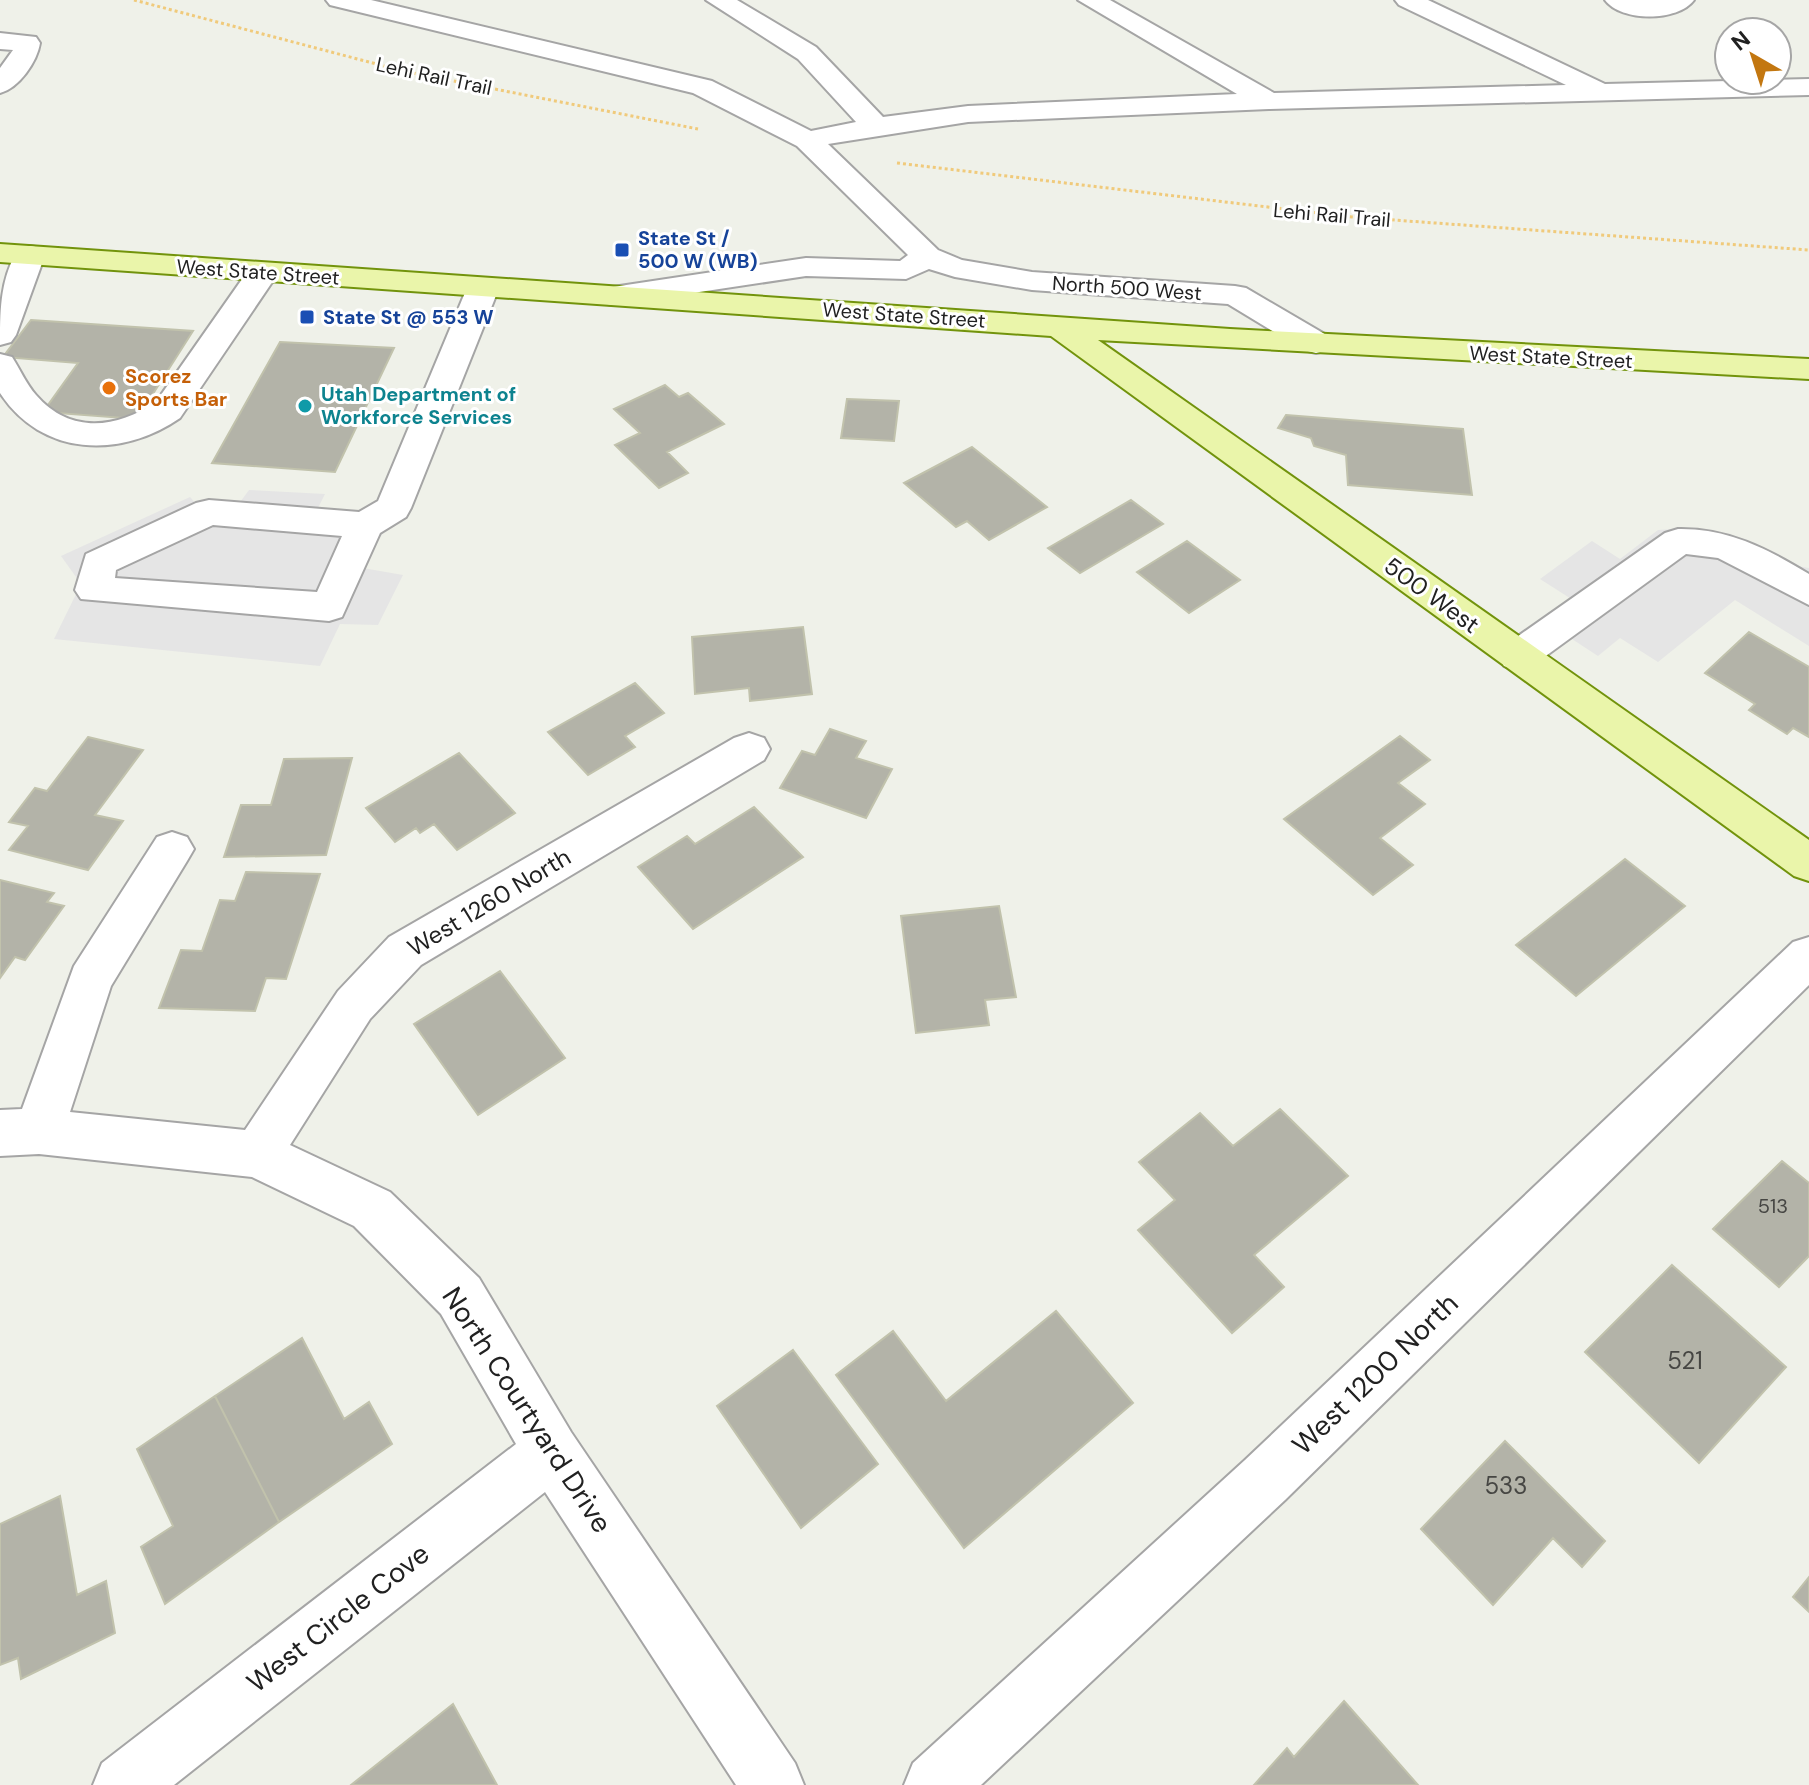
<svg xmlns="http://www.w3.org/2000/svg" width="1809" height="1785" font-family="'DM Sans',sans-serif">
	<style>
		.parking { fill: #e5e5e5 }
		.building { fill: #b3b3a8; stroke: #c1c2ac; stroke-width: 2 }
		.lines { fill: none; stroke-linecap: round; stroke-linejoin: round }
		.minor-casing { stroke: #a5a5a5; stroke-width: 4 }
		.major-casing { stroke: #72930c; stroke-width: 4 }
		.path { stroke: #f0ca7b; stroke-width: 3; stroke-dasharray: 3 3; stroke-linecap: butt }
		.minor { fill: #fff; fill-rule: evenodd }
		.major { fill: #eaf5aa; fill-rule: evenodd }
		.transit-dot { fill: #1a4fb4; stroke: #fff; stroke-width: 3 }
		.food-dot { fill: #e8710a; stroke: #fff; stroke-width: 3 }
		.culture-dot { fill: #0f9aa8; stroke: #fff; stroke-width: 3 }
		.labels { text-anchor: middle; dominant-baseline: central; stroke-width: 6; stroke-linejoin: round; paint-order: stroke }
		.far-street-label { font-size: 20px; fill: #212121; stroke: #fff }
		.far-transit-label { font-size: 20px; font-weight: bold; fill: #164399; stroke: #fff; text-anchor: start }
		.far-food-label { font-size: 20px; font-weight: bold; fill: #c56008; stroke: #fff; text-anchor: start }
		.far-culture-label { font-size: 20px; font-weight: bold; fill: #0d838f; stroke: #fff; text-anchor: start }
		.number-label { font-size: 20px; fill: #464643 }
		.street-label { font-size: 24px; fill: #212121; stroke: #fff }
		.near-number-label { font-size: 24px; fill: #464643 }
		.near-street-label { font-size: 28px; fill: #212121; stroke: #fff }
	</style>
	<rect width="100%" height="100%" fill="#eff1e9"/>
	<path class="parking" d="M249 490 325 494 313 518 388 527 357 567 403 575 378 625 340 624 320 666 54 639 81 584 61 556 190 497 207 516 232 513Z
		M1689 528 1723 533 1772 562 1809 568V646L1735 600 1658 662 1620 638 1598 656 1549 624 1576 602 1540 579 1592 541 1620 559 1658 530Z"/>
	<path class="building" d="M31 320 193 331 137 419 43 412 78 363 3 357Z
		M280 342 394 348 335 472 212 463Z
		M665 385 679 397 688 393 724 424 667 452 688 473 659 488 615 445 640 433 614 409Z
		M847 399 899 401 894 441 841 438Z
		M1286 415 1463 429 1472 495 1348 485 1346 455 1314 446 1311 438 1278 428Z
		M972 447 1047 507 989 540 967 521 956 527 904 483Z
		M1131 500 1163 524 1080 573 1048 548Z
		M1187 541 1240 580 1189 613 1137 572Z
		M803 627 812 694 750 701 749 688 695 694 692 637Z
		M1749 632 1809 667V737L1793 728 1787 734 1749 710 1755 704 1705 673Z
		M635 683 664 713 625 736 635 747 588 775 548 732Z
		M830 729 866 741 856 758 892 769 866 818 780 788 802 751 815 755Z
		M1400 736 1430 760 1398 783 1425 804 1380 838 1413 865 1373 895 1284 819Z
		M88 737 143 750 95 815 123 821 88 870 9 850 28 826 9 822 35 788 47 791Z
		M459 753 515 813 457 850 434 824 420 833 416 828 395 842 366 808Z
		M352 758 326 855 224 857 241 805H271L284 759Z
		M754 807 803 857 693 929 638 867 687 836 695 844Z
		M1625 859 1685 906 1576 996 1516 945Z
		M246 872 320 874 286 979 266 978 255 1011 159 1008 181 950 202 951 220 900 235 901Z
		M0 880 54 893 47 902 64 906 25 960 15 957 0 978Z
		M999 906 1016 997 985 1000 989 1025 916 1033 901 916Z
		M500 971 565 1058 478 1115 414 1024Z
		M1280 1109 1348 1176 1254 1255 1284 1287 1232 1333 1138 1230 1175 1200 1139 1162 1200 1113 1233 1146Z
		M1782 1161 1809 1183V1256L1779 1287 1713 1229Z
		M1672 1265 1786 1367 1699 1463 1585 1352Z
		M1056 1311 1133 1403 964 1548 836 1375 893 1331 946 1401Z
		M302 1338 344 1419 369 1402 392 1444 279 1522 215 1396Z
		M793 1350 878 1464 801 1528 717 1406Z
		M215 1396 279 1522 165 1604 141 1547 173 1526 137 1449Z
		M1505 1441 1605 1541 1582 1567 1553 1538 1493 1605 1421 1529Z
		M60 1496 77 1595 106 1581 115 1633 21 1679 18 1658 0 1665V1524Z
		M1809 1577V1612L1793 1597Z
		M1344 1701 1418 1785H1254L1287 1748 1294 1757Z
		M453 1704 497 1785H351Z"/>
	<g class="lines">
		<g class="minor-casing">
			<path id="minor" d="M326 0H371L712 81 811 131 856 122 798 59 706 0H737L816 47 883 117 968 106 1237 94 1078 0H1110L1274 93 1566 85 1399 5 1395 0H1428L1605 84 1809 79V95L1269 109 968 122 828 144 938 250 962 260 1032 272 1235 286 1246 288 1328 336 1332 343 1328 350 1316 353 1304 350 1228 304 1032 290 955 277 929 269 906 279 806 276 613 305 602 303 597 296 602 289 613 287 806 258 900 261 908 255 797 146 693 93 330 5Z
				M1605 0H1694C1678 22 1621 22 1605 0Z
				M0 33 36 37 40 43C37 62 19 88 0 93V68L13 50 0 49Z
				M30 246 41 248 45 255 16 335 11 342 0 345C0 311 0 278 19 248Z
				M263 263 274 265 279 272 180 418C121 459 42 457 0 393V354L12 357C20 369 26 384 36 395 70 434 116 429 156 402L252 265Z
				M483 279 494 281 499 288 411 508 406 517 380 533 342 617 329 621 81 599 75 590 86 554 196 503 209 500 359 512 378 501 467 288 472 281ZM213 525 342 536 317 592 115 578 116 570Z
				M1678 529C1728 528 1768 549 1809 574V605L1718 558 1686 554 1532 666 1518 670 1504 666 1498 656 1504 646 1665 533Z
				M749 733 764 738 770 749 764 760 421 965 370 1019 290 1145 390 1192 479 1278 571 1432 795 1763 804 1785H736L545 1492 174 1785H93L102 1763 516 1444 441 1314 354 1226 252 1177 39 1154 0 1156V1110L22 1109 74 966 157 837 172 832 187 837 194 849 187 861 111 986 70 1112 245 1130 338 991 389 937 734 738Z
				M1809 937V985L1285 1500 981 1785H904L913 1763 1245 1460 1793 942Z"/>
		</g>
		<g class="major-casing">
			<path id="major" d="M0 244 1230 329 1809 359V379L1098 340 1809 840V881L1794 876 1051 336 0 262Z"/>
		</g>
		<path class="path" d="M134 0 403 71 698 129
			M897 163 1352 217 1809 250"/>
		<use href="#minor" class="minor"/>
		<use href="#major" class="major"/>
	</g>
	<g class="transit-dot">
		<rect x="614" y="242" width="16" height="16" rx="4"/>
		<rect x="299" y="309" width="16" height="16" rx="4"/>
	</g>
	<circle class="food-dot" cx="109" cy="388" r="8"/>
	<circle class="culture-dot" cx="305" cy="406" r="8"/>
	<g class="labels">
		<g class="far-street-label">
			<text transform="translate(434 76) rotate(12)">Lehi Rail Trail</text>
			<text transform="translate(1332 215) rotate(5)">Lehi Rail Trail</text>
			<text transform="translate(258 272) rotate(4)">West State Street</text>
			<text transform="translate(1127 288) rotate(4)">North 500 West</text>
			<text transform="translate(904 315) rotate(4)">West State Street</text>
			<text transform="translate(1551 357) rotate(3)">West State Street</text>
		</g>
		<g class="far-transit-label">
			<text x="638" y="238">State St /<tspan x="638" dy="23">500 W (WB)</tspan></text>
			<text x="323" y="317">State St @ 553 W</text>
		</g>
		<g class="far-food-label">
			<text x="125" y="376">Scorez<tspan x="125" dy="23">Sports Bar</tspan></text>
		</g>
		<g class="far-culture-label">
			<text x="321" y="394">Utah Department of<tspan x="321" dy="23">Workforce Services</tspan></text>
		</g>
		<g class="number-label">
			<text x="1773" y="1206">513</text>
		</g>
		<g class="street-label">
			<text transform="translate(1432 595) rotate(36)">500 West</text>
			<text transform="translate(489 902) rotate(-31)">West 1260 North</text>
		</g>
		<g class="near-number-label">
			<text x="1685" y="1360">521</text>
			<text x="1506" y="1485">533</text>
		</g>
		<g class="near-street-label">
			<text transform="translate(1375 1374) rotate(-44)">West 1200 North</text>
			<text transform="translate(527 1410) rotate(57)">North Courtyard Drive</text>
			<text transform="translate(338 1618) rotate(-38)">West Circle Cove</text>
		</g>
	</g>
	<g transform="translate(1753 56) rotate(321)"><circle r="38" fill="#ffffff" stroke="#a6a6a6" stroke-width="2"/>
	<path d="M0-6L14 30L0 20L-14 30Z" fill="#c37710"/>
	<text y="-12" font-size="22" font-weight="bold" text-anchor="middle" fill="#212121">N</text>
	</g>
</svg>
